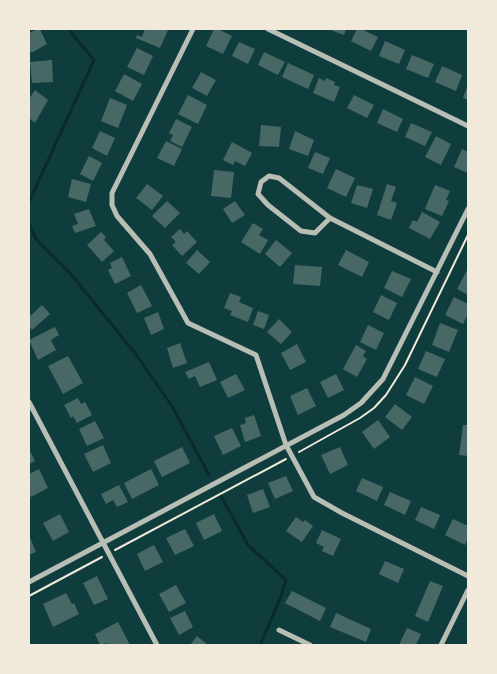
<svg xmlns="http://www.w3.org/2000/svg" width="497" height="674" font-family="Poppins,sans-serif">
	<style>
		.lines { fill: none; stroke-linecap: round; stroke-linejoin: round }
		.stream { stroke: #0a2a2b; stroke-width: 3 }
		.building { fill: #486865 }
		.path { stroke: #f1e9da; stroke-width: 2 }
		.minor { stroke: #b8beb3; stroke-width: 5 }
	</style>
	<rect width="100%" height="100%" fill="#0f3d3e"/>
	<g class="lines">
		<path class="stream" d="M29 202 94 60 68 29
			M29 224 36 239 69 272 135 353 172 406 209 475
			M221 496 248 545 286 580 280 599 260 645"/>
	</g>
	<path class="building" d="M38 29H40L47 44 31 53 29 48V33Z
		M145 29 168 30 160 48 136 38 137 35 142 37Z
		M214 29H218L232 36 223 54 206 46Z
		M328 29H346L344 35Z
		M357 29H361L378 37 371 51 351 41Z
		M385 41 405 50 399 64 379 56Z
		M239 42 255 49 248 64 232 56Z
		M137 48 153 56 144 75 127 67Z
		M264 52 285 62 278 75 258 65Z
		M412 55 434 64 428 78 406 69Z
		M52 60 53 82 32 83 30 62Z
		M288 63 314 75 308 89 282 77Z
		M442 66 462 75 456 91 435 82Z
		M201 72 216 80 207 96 192 88Z
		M124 74 142 84 133 101 115 91Z
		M319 78 325 81 326 78 335 82 334 85 340 87 334 102 313 93Z
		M468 84V100L463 98Z
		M35 90 48 100 35 123 29 118V99Z
		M188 95 207 105 198 124 178 114Z
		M354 95 374 105 367 118 347 108Z
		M110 98 127 105 118 128 101 121Z
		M383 109 403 119 397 132 377 123Z
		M176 119 192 127 182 147 170 141 173 135 169 133Z
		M411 123 432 132 425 146 405 137Z
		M261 125 281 127 279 147 259 146Z
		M100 131 115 138 107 156 92 148Z
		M295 131 314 140 308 156 289 149Z
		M436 136 451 144 441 165 425 157Z
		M166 141 182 149 174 166 157 158Z
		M232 142 252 153 245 166 235 161 233 165 223 160Z
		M462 149 468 152V173L454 167Z
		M315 152 330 158 323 174 308 168Z
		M89 156 102 163 93 181 80 174Z
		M336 169 355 178 346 197 327 188Z
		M214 170 234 172 231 198 211 196Z
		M72 179 91 184 86 202 68 197Z
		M147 184 163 196 152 210 136 198Z
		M387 184 396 187 391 201 397 203 391 220 377 215Z
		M357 185 373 189 367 208 351 203Z
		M435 185 450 191 446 200 449 201 442 216 425 209Z
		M167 201 180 213 165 228 152 216Z
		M235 201 245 215 232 223 223 209Z
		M89 209 96 226 75 233 72 226 78 224 74 214Z
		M422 212 440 222 430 239 409 228 413 220 417 222Z
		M253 223 263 229 259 235 268 240 260 254 241 242Z
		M180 229 184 234 187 231 197 242 182 256 172 245 176 242 171 237Z
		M101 232 106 237 104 240 114 251 102 262 87 245Z
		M276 240 292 253 280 267 265 254Z
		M197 250 210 262 199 274 186 263Z
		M346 250 369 262 362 277 338 265Z
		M122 257 131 276 115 284 108 270 112 268 110 263Z
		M295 265 322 267 320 286 293 284Z
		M467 270 468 271V295L457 289Z
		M392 271 411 279 402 297 384 288Z
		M141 285 152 306 137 313 127 293Z
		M230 293 241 297 239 302 253 308 248 322 230 315 232 311 224 308Z
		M381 295 397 303 389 320 373 312Z
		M454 297 468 304V314L463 324 445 315Z
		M42 305 50 314 32 330 29 326V317Z
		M258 311 269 315 264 329 253 325Z
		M158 312 164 329 151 335 144 318Z
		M279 319 292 332 281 344 267 332Z
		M440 323 458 330 449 352 432 345Z
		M368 325 384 333 376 350 360 342Z
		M55 327 59 335 51 340 56 350 38 360 29 340Z
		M180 343 187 363 173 368 167 348Z
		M297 344 306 362 290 370 281 353Z
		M356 345 366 351 363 356 367 359 357 377 343 369Z
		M426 351 445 359 437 377 418 369Z
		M68 356 83 383 63 394 48 366Z
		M209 362 217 380 200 387 195 376 189 379 185 372Z
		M236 374 245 390 228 398 220 382Z
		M336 374 344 390 328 398 320 382Z
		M415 377 433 386 424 404 406 395Z
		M307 388 316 406 298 415 290 396Z
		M78 398 81 404 85 402 92 415 77 423 73 416 71 418 64 405Z
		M395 404 412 417 402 430 385 417Z
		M254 415 261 436 245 442 240 425 246 423 245 418Z
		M378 420 390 437 374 449 362 432Z
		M95 421 104 438 87 446 79 429Z
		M463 425H468V456L459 455Z
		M232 428 241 446 223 455 214 436Z
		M103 445 111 463 93 472 84 454Z
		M182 447 190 463 162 477 154 461Z
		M340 447 348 465 330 474 321 455Z
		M29 449 35 461 29 464Z
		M39 469 48 488 31 497 29 492V474Z
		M151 469 159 485 132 499 124 483Z
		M286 476 293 491 275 499 268 483Z
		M362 478 383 487 377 501 356 491Z
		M119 485 128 502 117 507 113 500 106 504 101 494Z
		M263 489 270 507 253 513 247 495Z
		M390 492 411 501 405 515 384 505Z
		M421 507 440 515 434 529 415 520Z
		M60 514 69 532 53 541 43 523Z
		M214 514 222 531 204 540 196 523Z
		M296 517 303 522 305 520 313 526 302 542 286 531Z
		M453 519 468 526V538L465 545 445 535Z
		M185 529 194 546 175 555 166 538Z
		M322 530 341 539 333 556 322 551 324 547 316 543Z
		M29 535 36 552 29 555Z
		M154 545 163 562 145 571 137 554Z
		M385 561 404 569 398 583 379 574Z
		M97 576 108 599 94 605 83 583Z
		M430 581 443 586 428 622 415 616Z
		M176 585 186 603 169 612 159 594Z
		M292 591 326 608 320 621 285 603Z
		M66 593 72 604 74 603 79 614 53 627 43 604Z
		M185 611 193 627 179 635 170 618Z
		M336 613 371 629 366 642 330 627Z
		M118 622 130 645H108L107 643 100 645 95 634Z
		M407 628 421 634 416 645H399Z
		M197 636 208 645H190Z"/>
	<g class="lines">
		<path class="path" d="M299 452 360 418 374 408 386 395 405 365 468 235
			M115 550 286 459
			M29 596 102 557"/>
		<path class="minor" d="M193 29 112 193V205L117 216 150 254 188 323 256 355 286 445 314 497 342 513 468 576
			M268 29 468 126
			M330 218 315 233 301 231 268 205 258 194 261 182 269 176 279 178 330 218 437 272
			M29 402 157 645
			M29 582 344 415 361 403 383 379 468 209
			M279 630 310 645
			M441 645 468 590"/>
	</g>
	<rect width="497" height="674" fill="none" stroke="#f1e9da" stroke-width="60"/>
</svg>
